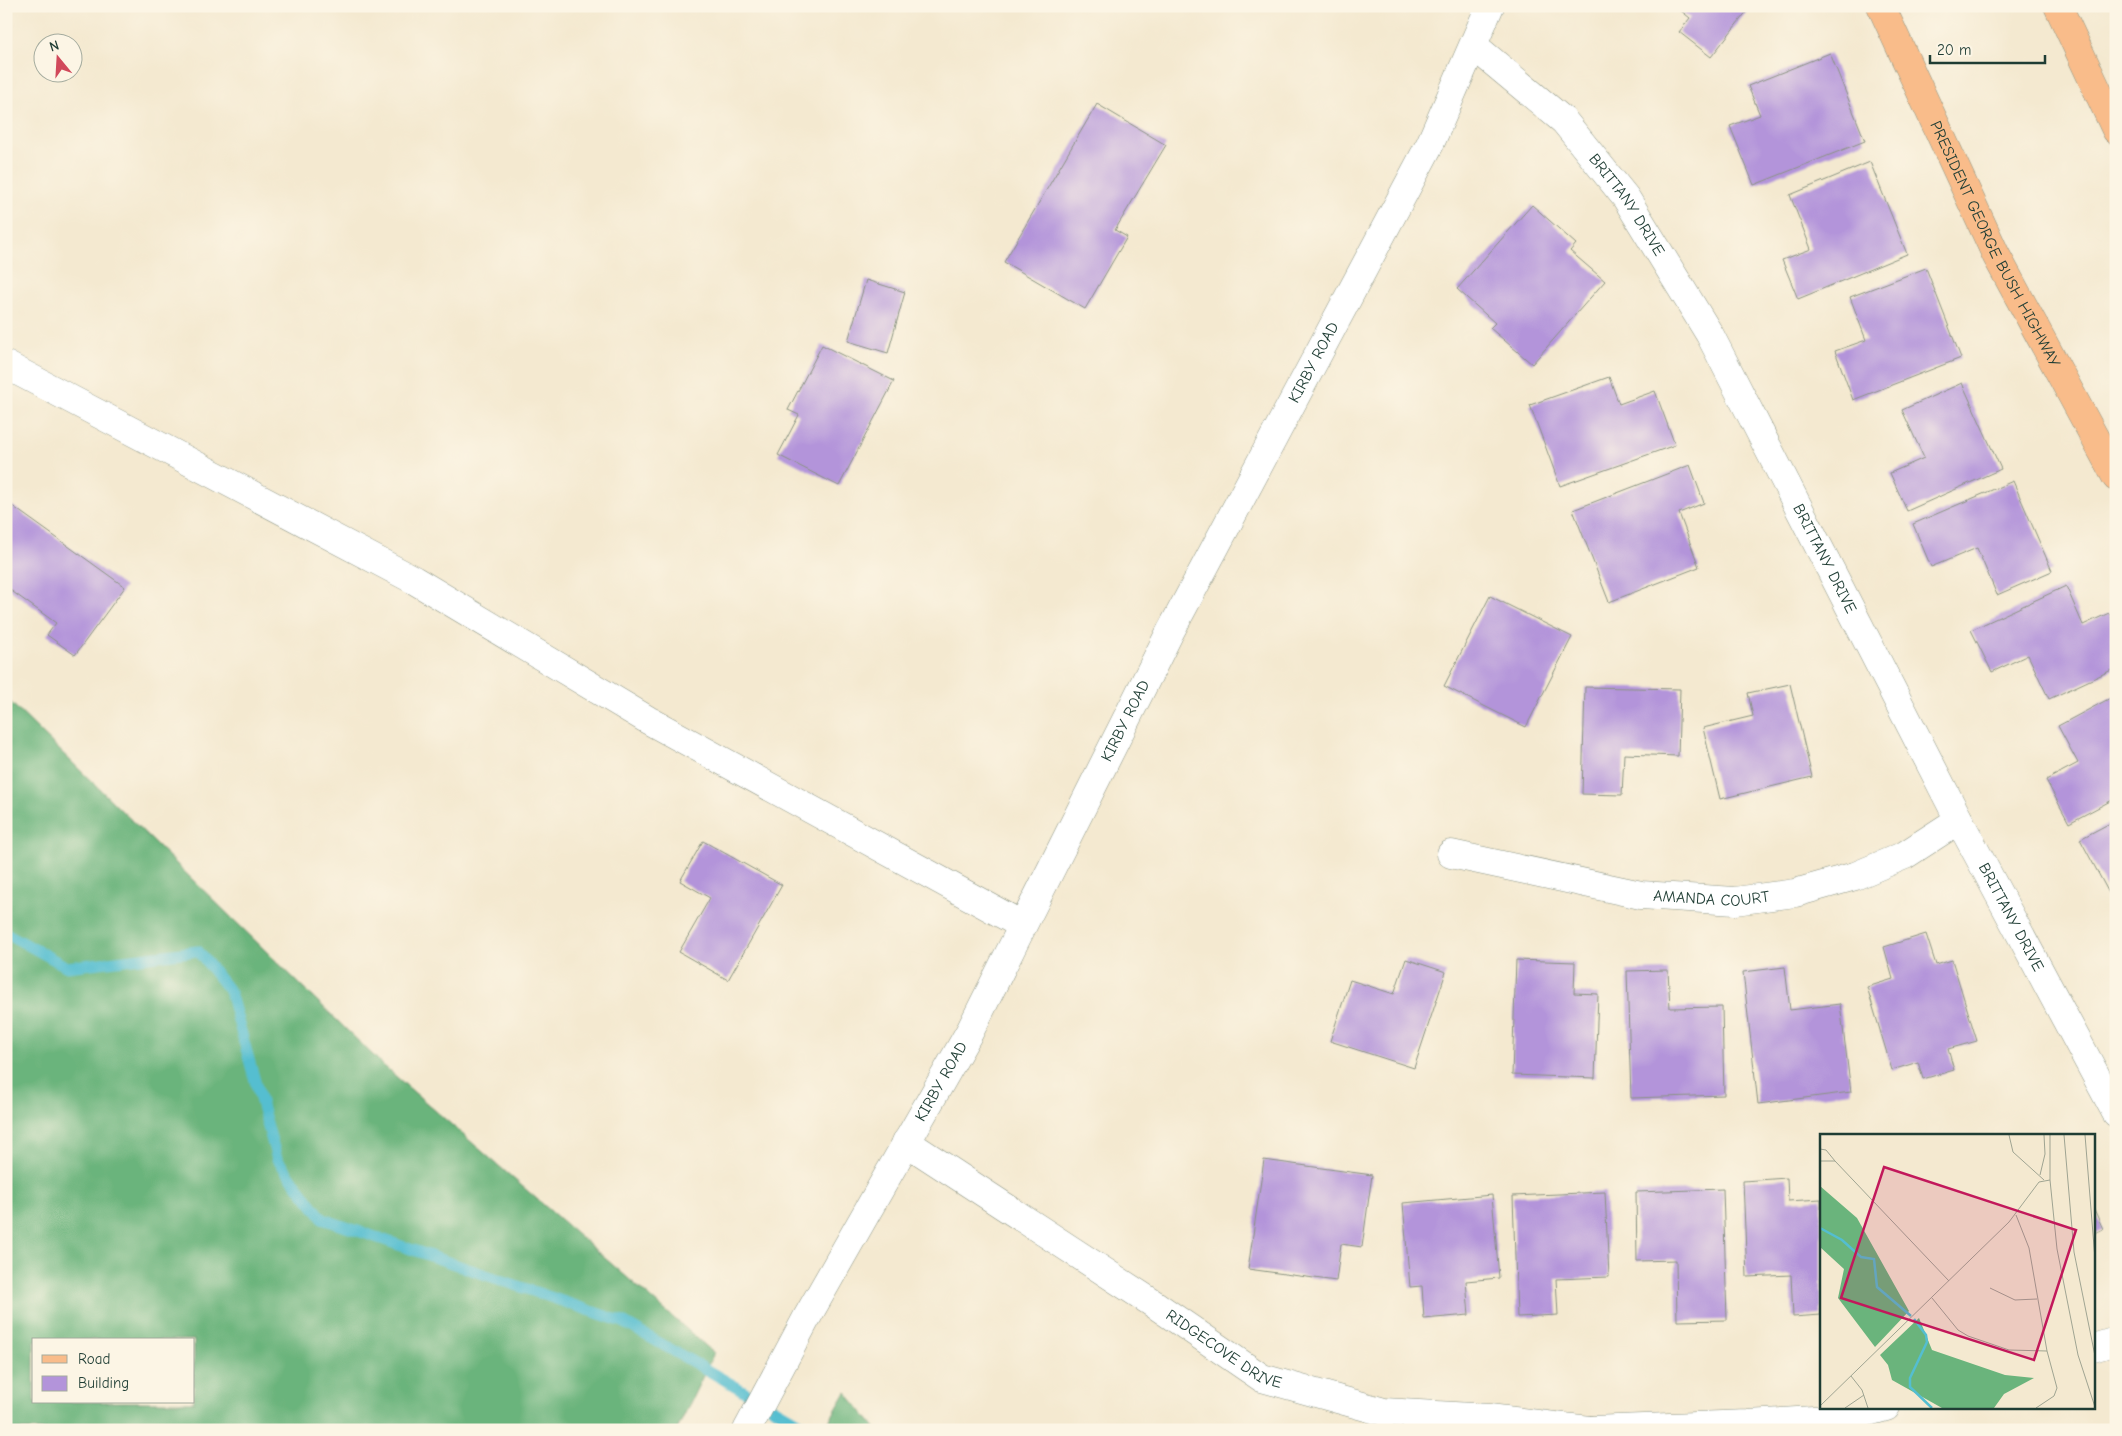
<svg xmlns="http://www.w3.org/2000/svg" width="2122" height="1436" font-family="'Comic Neue',sans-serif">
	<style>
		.forest { fill: #6ab47c; stroke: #447858; fill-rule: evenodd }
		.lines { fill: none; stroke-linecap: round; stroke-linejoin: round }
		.stream { stroke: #54bed0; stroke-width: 11 }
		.building { fill: #b394da }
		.minor-casing { stroke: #8a9382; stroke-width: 29 }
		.major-casing { stroke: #8a9382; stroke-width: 29 }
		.highway-casing { stroke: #8a9382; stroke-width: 29 }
		.minor { stroke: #fff; stroke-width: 28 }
		.major { stroke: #f9bc8a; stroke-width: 28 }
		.highway { stroke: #f9bc8a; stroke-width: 28 }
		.labels { text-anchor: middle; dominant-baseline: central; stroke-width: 4; stroke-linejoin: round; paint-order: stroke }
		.street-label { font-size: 16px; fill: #1f3d34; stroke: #fcf5e5 }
		.inset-river { fill: none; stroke: #54bed0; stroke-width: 2.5 }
		.inset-road { fill: none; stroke: #9fa492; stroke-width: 1 }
		.view { fill: #c2185b; fill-opacity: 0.15; stroke: #c2185b; stroke-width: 2.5 }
		.inset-edge { fill: none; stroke: #1f3d34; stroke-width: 2.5 }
	</style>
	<rect width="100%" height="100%" fill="#fcf5e5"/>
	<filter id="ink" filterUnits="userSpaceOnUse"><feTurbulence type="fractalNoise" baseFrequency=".02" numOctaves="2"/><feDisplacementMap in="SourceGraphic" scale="10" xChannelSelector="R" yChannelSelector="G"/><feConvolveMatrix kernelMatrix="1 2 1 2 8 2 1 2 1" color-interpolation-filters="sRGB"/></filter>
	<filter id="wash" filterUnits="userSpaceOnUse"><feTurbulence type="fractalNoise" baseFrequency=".0096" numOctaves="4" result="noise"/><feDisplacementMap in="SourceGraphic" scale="20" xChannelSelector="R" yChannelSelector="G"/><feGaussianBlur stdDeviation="1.12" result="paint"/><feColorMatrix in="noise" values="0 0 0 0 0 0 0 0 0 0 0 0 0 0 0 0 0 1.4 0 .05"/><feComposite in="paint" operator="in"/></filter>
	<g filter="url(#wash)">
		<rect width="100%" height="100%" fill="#f4e9d0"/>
		<path class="forest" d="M6 698 384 1066 714 1353 677 1430H6ZM34 1340H194V1402H34Z
			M846 1392 877 1430H824Z"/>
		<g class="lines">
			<path class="stream" d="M6 933 67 967 198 951 230 992 277 1159 323 1219 623 1322 812 1430"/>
		</g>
		<g id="blocks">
			<path class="building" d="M1675 6H1751L1711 57 1679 32 1690 18Z
				M1830 53 1865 141 1754 185 1730 126 1760 115 1748 86Z
				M1097 104 1166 145 1115 230 1127 237 1085 309 1004 262Z
				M1870 162 1907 254 1798 299 1782 260 1811 249 1790 195Z
				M1532 205 1576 244 1570 251 1605 281 1532 364 1490 328 1495 323 1457 289Z
				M1926 268 1961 358 1853 400 1835 351 1866 340 1850 297Z
				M866 280 905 292 888 353 848 341Z
				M822 345 894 381 839 486 778 455 799 415 788 410Z
				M1609 377 1619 404 1655 391 1675 445 1560 486 1530 405Z
				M1962 383 2001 469 1907 511 1890 473 1924 458 1902 410Z
				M1690 465 1704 503 1679 513 1699 567 1609 602 1573 510Z
				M2013 481 2052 571 1997 595 1977 548 1931 567 1913 524Z
				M11 505 125 587 75 655 47 635 56 623 6 587V511Z
				M2066 586 2083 625 2109 613 2116 627V668L2049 699 2028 655 1992 672 1971 630Z
				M1490 596 1572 637 1526 727 1444 686Z
				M1790 684 1812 777 1720 799 1703 728 1753 716 1748 693Z
				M1585 687 1680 689 1678 756 1624 754 1622 795 1582 794Z
				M2116 695V798L2069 823 2046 780 2078 763 2058 726Z
				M2116 820V892L2110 895 2080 839Z
				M703 841 782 885 728 980 679 952 710 898 680 881Z
				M1926 934 1936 965 1952 960 1977 1041 1948 1049 1954 1070 1923 1079 1918 1062 1892 1070 1867 987 1893 979 1884 947Z
				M1406 959 1446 972 1414 1068 1330 1041 1350 980 1394 994Z
				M1516 960 1575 962 1574 993 1598 994 1595 1078 1512 1075Z
				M1785 967 1790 1010 1840 1004 1851 1092 1758 1104 1743 972Z
				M1668 970 1670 1008 1722 1007 1724 1095 1631 1098 1627 971Z
				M1264 1160 1372 1175 1362 1247 1341 1244 1336 1281 1248 1269Z
				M1787 1178 1788 1201 1821 1199V1315L1793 1317 1791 1275 1747 1277 1743 1181Z
				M1723 1189 1727 1320 1677 1321 1676 1260 1637 1261 1636 1192Z
				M1605 1192 1609 1277 1556 1279 1558 1315 1517 1317 1513 1196Z
				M1492 1195 1499 1278 1466 1281 1469 1315 1424 1319 1422 1286 1410 1287 1403 1203Z
				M2093 1207 2103 1229 2093 1234Z"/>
		</g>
	</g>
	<g filter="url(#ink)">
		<use href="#blocks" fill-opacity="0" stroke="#8a9382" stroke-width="1"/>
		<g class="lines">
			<g class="minor-casing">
				<g id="minor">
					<path id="s1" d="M1474 46 1564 121 1626 198 1710 335 1959 820 2116 1113"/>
					<path d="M6 365 414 580 648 720 1022 925"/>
					<path id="s2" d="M1451 854 1641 895 1735 901 1795 893 1855 876 1905 855 1959 820"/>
					<path id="s3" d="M906 1142 1157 1306 1262 1378 1384 1412 1489 1418 1589 1430"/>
					<path d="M2093 1348 2116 1341"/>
					<path id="s4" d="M747 1430 806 1319 970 1031 1169 634 1430 144 1490 6"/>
					<path d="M1591 1430 1748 1424 1846 1418 1886 1407"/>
				</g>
			</g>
			<g class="major-casing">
				<g id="major">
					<path id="s5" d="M1881 6 1996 255 2116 477"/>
				</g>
			</g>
			<g class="highway-casing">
				<path id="highway" d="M2058 6 2116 130"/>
			</g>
			<use href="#minor" class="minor"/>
			<use href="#major" class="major"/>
			<use href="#highway" class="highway"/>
		</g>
	</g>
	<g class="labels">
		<g class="street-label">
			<text stroke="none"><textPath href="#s1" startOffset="222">BRITTANY DRIVE</textPath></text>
			<text stroke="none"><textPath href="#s5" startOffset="264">PRESIDENT GEORGE BUSH HIGHWAY</textPath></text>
			<text stroke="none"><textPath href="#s4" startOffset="1209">KIRBY ROAD</textPath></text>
			<text stroke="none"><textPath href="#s1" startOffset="628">BRITTANY DRIVE</textPath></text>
			<text stroke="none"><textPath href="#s4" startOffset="804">KIRBY ROAD</textPath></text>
			<text stroke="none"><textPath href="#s2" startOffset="265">AMANDA COURT</textPath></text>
			<text stroke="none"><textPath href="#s1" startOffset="1032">BRITTANY DRIVE</textPath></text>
			<text stroke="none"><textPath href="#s4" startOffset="399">KIRBY ROAD</textPath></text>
			<text stroke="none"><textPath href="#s3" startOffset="380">RIDGECOVE DRIVE</textPath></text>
		</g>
	</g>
	<g transform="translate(1820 1134)">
		<rect width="275" height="275" fill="#f4e9d0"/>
		<path d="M0 52 37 84 89 177 55 213 18 164 24 135 0 113ZM99 184 112 216 185 241 214 244 184 260 174 274H122L72 246 68 231 60 221Z" fill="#6ab47c"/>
		<path class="inset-river" d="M0 94 22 106 41 123 54 125 57 153 91 182M94 185 106 201 107 208 90 244V253L112 274"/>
		<path class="inset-road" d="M189 1 193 18 224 46M230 1V46L237 115 258 221 275 273M244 1 254 118 275 222M265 1 275 125M0 15 6 16 15 27H0M15 27 129 147M220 41 225 20 224 1M196 81 209 114 227 217 237 254 234 262 216 274M170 154 195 166 217 165M112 164 138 196 148 202 189 216 227 217M31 242 42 256 48 274M0 272 189 88 219 48 230 46M25 274 44 261"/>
		<path class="view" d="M64 33 256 96 214 226 21 164Z"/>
		<rect width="275" height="275" class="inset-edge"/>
	</g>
	<rect width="2122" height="1436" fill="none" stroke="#fcf5e5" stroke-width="25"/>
	<rect x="32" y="1338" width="162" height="65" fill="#fcf5e5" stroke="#a4ab9e"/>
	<rect x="42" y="1355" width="25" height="8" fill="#f9bc8a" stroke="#a4ab9e"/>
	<text x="78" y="1364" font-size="15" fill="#1f3d34">Road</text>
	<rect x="42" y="1376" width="25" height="15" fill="#b394da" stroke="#a4ab9e"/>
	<text x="78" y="1388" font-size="15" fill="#1f3d34">Building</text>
	<g transform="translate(58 58) rotate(342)"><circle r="24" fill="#fcf5e5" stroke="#a4ab9e"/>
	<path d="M0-4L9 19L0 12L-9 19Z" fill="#d1495b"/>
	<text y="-8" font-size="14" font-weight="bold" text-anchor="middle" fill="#1f3d34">N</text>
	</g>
	<path d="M1930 55v8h115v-8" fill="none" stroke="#1f3d34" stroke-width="2.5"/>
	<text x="1937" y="55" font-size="15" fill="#1f3d34" stroke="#fcf5e5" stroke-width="4" paint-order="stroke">20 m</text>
</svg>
